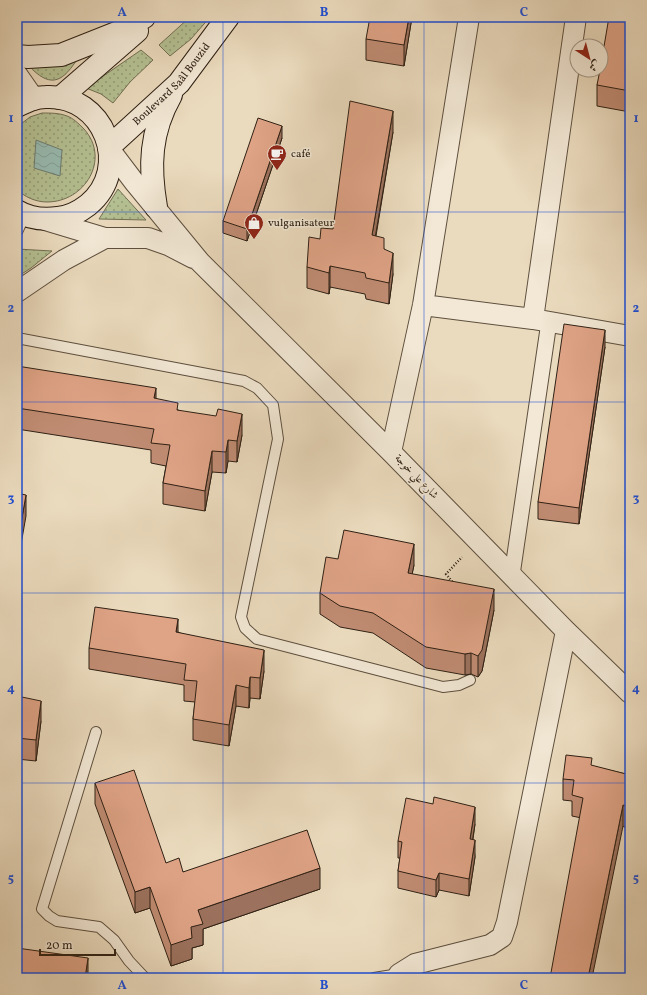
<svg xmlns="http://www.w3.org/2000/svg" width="647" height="995" font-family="Vollkorn,Amiri,serif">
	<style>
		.grass { fill: url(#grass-dots); stroke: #727054 }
		.water { fill: url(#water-waves); stroke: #6e7d72 }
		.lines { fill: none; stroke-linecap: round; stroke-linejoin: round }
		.service-casing { stroke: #5d4f3e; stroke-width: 12 }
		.pedestrian-casing { stroke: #5d4f3e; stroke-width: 17 }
		.minor-casing { stroke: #5d4f3e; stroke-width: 22 }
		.tertiary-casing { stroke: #5d4f3e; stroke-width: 24 }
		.secondary-casing { stroke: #2e2014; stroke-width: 24 }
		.path { stroke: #2e2014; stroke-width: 2.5; stroke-dasharray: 1 2; stroke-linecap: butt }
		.service { stroke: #f2e8d5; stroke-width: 10 }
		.pedestrian { stroke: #f2e8d5; stroke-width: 15 }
		.minor { stroke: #f2e8d5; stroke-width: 20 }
		.tertiary { stroke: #f2e8d5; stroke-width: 22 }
		.secondary { stroke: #f2e8d5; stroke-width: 22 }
		.wall { fill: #c08c73; stroke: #2e2014 }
		.shaded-wall { fill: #9c725e; stroke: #2e2014 }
		.building { fill: #dfa386; stroke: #2e2014 }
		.grid { fill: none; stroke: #1d4ed8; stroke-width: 1; stroke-opacity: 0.55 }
		.labels { text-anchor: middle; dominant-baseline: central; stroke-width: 3; stroke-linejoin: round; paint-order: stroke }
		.street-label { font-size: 11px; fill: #2e2014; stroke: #f2e8d5 }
		.poi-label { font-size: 11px; fill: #2e2014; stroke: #f2e8d5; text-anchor: start }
		.neatline { fill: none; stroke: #1d4ed8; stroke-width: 1.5 }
		.grid-label { font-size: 13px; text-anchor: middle; font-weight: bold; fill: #1d4ed8 }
	</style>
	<defs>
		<pattern id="grass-dots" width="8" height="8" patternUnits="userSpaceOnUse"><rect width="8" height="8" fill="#b5c193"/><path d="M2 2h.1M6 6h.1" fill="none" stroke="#949c77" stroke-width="1.8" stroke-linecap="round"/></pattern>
		<pattern id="water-waves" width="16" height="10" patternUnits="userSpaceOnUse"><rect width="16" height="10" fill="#98bbb1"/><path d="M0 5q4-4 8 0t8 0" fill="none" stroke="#83a097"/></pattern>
	</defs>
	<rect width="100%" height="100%" fill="#ebdbbe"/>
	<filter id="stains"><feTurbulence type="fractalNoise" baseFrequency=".005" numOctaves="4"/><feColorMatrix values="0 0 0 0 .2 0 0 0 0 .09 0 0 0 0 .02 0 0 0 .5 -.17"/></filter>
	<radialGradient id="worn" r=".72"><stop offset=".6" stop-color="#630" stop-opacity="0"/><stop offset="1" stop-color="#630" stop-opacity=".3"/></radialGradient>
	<path class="grass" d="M190 17H210L191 39 170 56 159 45Z
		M141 50 153 60 130 82 113 103 101 94 86 88Z
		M76 61C61 84 49 87 29 66L60 65Z
		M42 113C51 113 59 113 67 116 73 118 79 124 84 129 111 159 85 202 47 202 36 202 24 197 17 189V127L30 117Z
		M118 189 146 220 99 219Z
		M17 249 52 251 31 268 17 277Z"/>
	<path class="water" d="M36 140 62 150 60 176 34 168Z"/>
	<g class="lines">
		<g class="service-casing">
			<path id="service" d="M17 232 25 215
				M17 338 244 381 257 388 273 405 278 439 241 617 245 628 257 639 443 687 459 685 470 680
				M96 732 42 909 49 916 57 921 99 927 114 940 129 961 145 978
				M374 978 399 974"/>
		</g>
		<g class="pedestrian-casing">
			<path id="pedestrian" d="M512 575 549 322"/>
		</g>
		<g class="minor-casing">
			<path id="minor" d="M110 150 135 183 200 262 391 452 566 631 630 693
				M45 220 105 238H148L168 245 193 258
				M17 292 64 260 105 238
				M423 305 533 319 630 336
				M533 319 576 17
				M391 452 423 305 469 17
				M397 978 399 974 415 964 490 945 502 937 507 922 566 631"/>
		</g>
		<g class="tertiary-casing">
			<path id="tertiary" d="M17 76 33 99"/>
		</g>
		<g class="secondary-casing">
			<g id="secondary">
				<path d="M17 56 28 57 61 55 119 32 144 17"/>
				<path d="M60 98 137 31"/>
				<path d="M17 106C27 101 35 97 46 97 104 94 133 168 88 205 79 212 69 217 58 218 43 220 30 219 17 211"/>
				<path id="s1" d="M109 147 179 83 228 17"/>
				<path d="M156 207C149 166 150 132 171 95"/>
			</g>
		</g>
		<path class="path" d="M454 584 446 574 462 557"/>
		<use href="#service" class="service"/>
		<use href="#pedestrian" class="pedestrian"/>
		<use href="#minor" class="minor"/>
		<use href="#tertiary" class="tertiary"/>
		<use href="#secondary" class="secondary"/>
	</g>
	<path class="wall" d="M412 17 404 66 366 60V39Z
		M630 17V112L597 106V85Z
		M393 132 376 236 384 249 393 274 389 304 366 299 365 294 330 287 329 294 307 288V267L333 229Z
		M282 138 247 241 223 233V221Z
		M605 347 579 524 538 519V502Z
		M17 366 156 399 178 410 242 435 237 462 228 461 226 473 212 472 205 511 163 504V483L166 466 151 463V450L17 429Z
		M338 559 414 565 412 574 494 610 482 671 478 677 471 674 465 675 426 668 373 633 340 627 320 614V593Z
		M178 632 264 671 260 699 250 698 249 708 236 706 229 746 193 740V719L195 702 184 701V685L89 669V648Z
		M17 696 41 721 36 761 17 759Z
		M592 766 630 775V828L572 816V801L563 800V779Z
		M95 783 166 863 183 872 320 889 203 929V945L192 948V959L171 966 150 908 135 913 95 804Z
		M475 824 473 839 475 857 469 896 439 890 436 897 398 888V871L400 858H398V841Z"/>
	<path class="shaded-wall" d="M409 17H412L404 66V45Z
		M393 111V132L372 256V235Z
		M282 126V138L247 241V229Z
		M393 253V274L389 304V283Z
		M330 266V287L329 294V273Z
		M605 330V347L579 524V508Z
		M156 388V409L154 398Z
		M242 414V435L237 462V441Z
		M228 440V461L226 473V452Z
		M212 451V472L205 511V491Z
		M26 495V516L17 567V546Z
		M414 544V565L408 594V573Z
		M494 589V610L482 671 478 677V656Z
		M178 619V639L176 632Z
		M264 650V671L260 699V678Z
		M471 653V674L465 675V654Z
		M250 677V698L249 708V688Z
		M236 685V706L229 746V725Z
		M41 701V721L36 761V740Z
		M623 805V826L592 978H588Z
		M475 807V824L470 856V839Z
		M475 840V857L469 896V879Z
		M320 868V889L203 929V945L192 948V959L171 966V945L191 927 198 910Z
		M439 873V890L436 897V880Z
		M150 887V908L135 913V892Z
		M88 958V978H85Z"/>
	<path class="building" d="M370 17H409L404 45 366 39Z
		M609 17H630V91L597 85 600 70H601V64Z
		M350 101 393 111 372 235 384 238V249L393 253 389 283 366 278 365 273 330 266 329 273 307 267 309 237 320 239 321 228 333 229Z
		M258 118 282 126 247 229 223 221Z
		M564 324 605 330 579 508 538 502Z
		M17 366 156 388 154 398 178 403 177 410 216 416 218 409 242 414 237 441 228 440 226 452 212 451 205 491 163 483 170 445 151 443 154 429 17 408Z
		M17 493 26 495 17 546Z
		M344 530 414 544 408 573 494 589 482 650 478 656 471 653 465 654 426 647 373 613 340 606 320 593 326 557 338 559Z
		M95 607 178 619 176 632 264 650 260 678 250 677 249 688 236 685 229 725 193 719 197 681 184 680 186 664 89 648Z
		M17 696 41 701 36 740 17 738Z
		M566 755 592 758 591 765 630 775V807L623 805 588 978H550L583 798 572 795 574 780 563 779Z
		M134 770 166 863 179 858 183 872 307 830 320 868 198 910 203 924 191 927 192 938 171 945 150 887 135 892 95 783Z
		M434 797 475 807 470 839 475 840 469 879 439 873 436 880 398 871 402 842 398 841 406 798 433 804Z
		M17 948 88 958 85 978H17Z"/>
	<path class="grid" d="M223 17V978M424 17V978M17 212H630M17 402H630M17 593H630M17 783H630"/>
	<defs>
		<g id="cafe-pin" transform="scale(1)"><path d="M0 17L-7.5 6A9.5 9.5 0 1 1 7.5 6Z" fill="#8f2418" stroke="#f2e8d5"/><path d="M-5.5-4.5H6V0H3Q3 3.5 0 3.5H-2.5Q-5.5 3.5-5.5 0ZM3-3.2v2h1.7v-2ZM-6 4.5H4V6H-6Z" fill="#fff"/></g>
		<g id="shop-pin" transform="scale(1)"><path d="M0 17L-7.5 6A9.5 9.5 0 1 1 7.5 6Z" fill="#8f2418" stroke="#f2e8d5"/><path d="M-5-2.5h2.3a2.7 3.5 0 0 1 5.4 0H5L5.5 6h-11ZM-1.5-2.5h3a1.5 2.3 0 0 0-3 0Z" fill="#fff"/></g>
	</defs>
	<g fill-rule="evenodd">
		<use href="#cafe-pin" x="277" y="154"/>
		<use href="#shop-pin" x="254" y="223"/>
	</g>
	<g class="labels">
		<g class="street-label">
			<text stroke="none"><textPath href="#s1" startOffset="89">Boulevard Saâl Bouzid</textPath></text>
			<text transform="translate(416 477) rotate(46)">شارع علي خوجة</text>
		</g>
		<g class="poi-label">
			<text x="291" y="154">café</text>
			<text x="268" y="223">vulganisateur</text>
		</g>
	</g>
	<rect width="647" height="995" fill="none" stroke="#ebdbbe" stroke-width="44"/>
	<g transform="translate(589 58) rotate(144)"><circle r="19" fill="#f2e8d5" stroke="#a49888"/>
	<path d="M0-3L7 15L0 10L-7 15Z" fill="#8f2418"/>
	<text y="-6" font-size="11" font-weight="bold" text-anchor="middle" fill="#2e2014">ش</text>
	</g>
	<path d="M40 949v6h75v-6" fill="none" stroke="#2e2014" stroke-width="2"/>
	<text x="46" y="949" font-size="12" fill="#2e2014" stroke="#f2e8d5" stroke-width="3" paint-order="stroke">20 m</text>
	<rect x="22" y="22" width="603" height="951" class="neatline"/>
	<g class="grid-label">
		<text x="122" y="16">A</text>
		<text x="324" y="16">B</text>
		<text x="524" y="16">C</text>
		<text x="11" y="122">1</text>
		<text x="636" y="122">1</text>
		<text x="11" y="312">2</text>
		<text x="636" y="312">2</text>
		<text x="11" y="502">3</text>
		<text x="636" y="502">3</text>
		<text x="11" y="692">4</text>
		<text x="636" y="692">4</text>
		<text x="11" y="882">5</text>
		<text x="636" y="882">5</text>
		<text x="122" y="989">A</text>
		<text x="324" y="989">B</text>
		<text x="524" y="989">C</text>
	</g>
	<rect width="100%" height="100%" filter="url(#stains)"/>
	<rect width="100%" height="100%" fill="url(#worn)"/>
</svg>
